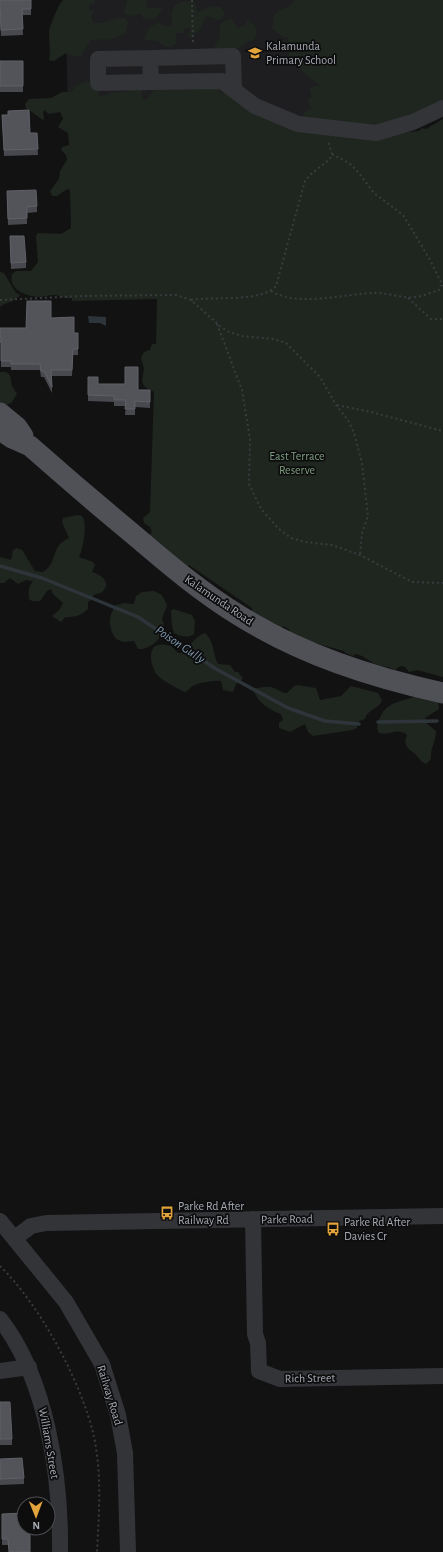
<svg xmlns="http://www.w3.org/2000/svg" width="443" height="1552" font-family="'Alegreya Sans',sans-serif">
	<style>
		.built { fill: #1e1e20 }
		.green { fill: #1f261f }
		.water { fill: #2d353b }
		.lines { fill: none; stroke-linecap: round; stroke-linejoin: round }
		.stream { stroke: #2d353b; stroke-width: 3.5 }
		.path { stroke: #3a3b3f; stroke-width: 2; stroke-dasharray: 2 3; stroke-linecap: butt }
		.minor { stroke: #333438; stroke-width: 16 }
		.major { stroke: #505157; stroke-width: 21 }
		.wall { fill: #48494e }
		.building { fill: #525459; stroke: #5f6167 }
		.labels { text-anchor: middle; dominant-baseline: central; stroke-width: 3.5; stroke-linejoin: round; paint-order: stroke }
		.poi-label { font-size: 12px; fill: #a5aab3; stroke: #0d0d0e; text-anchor: start }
		.park-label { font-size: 12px; fill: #7d9d7e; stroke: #0d0d0e }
		.street-label { font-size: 12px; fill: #a5aab3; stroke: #0d0d0e }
		.water-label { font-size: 13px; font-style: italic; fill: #7e98ac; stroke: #0d0d0e }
	</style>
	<rect width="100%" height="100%" fill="#121213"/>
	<path class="built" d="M65 0H443L413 122 68 108Z"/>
	<path class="green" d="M63 0H96L93 4H89V10H94L91 17 93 23C104 24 113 17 125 18L128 23 126 32C115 41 104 39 91 40L81 56 75 57 66 53 54 61 49 60C51 49 49 42 49 31 50 26 59 3 63 0Z
		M127 0H147L146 6 148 8H162C158 18 153 22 143 18L141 14 128 16 124 13Z
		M294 0H443V106L400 133 419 131 422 128 426 129 443 119V677L417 670 409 672 405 667 400 666 395 670C388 666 381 667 373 663 366 659 366 657 356 654L353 656 345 653 344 651 289 636 290 630 283 626 281 630 252 612V608L189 565 186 568 146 539 152 532 150 527 144 523 143 518 150 512 154 392 145 387 142 382 144 368 141 358 144 352 150 350 152 344H156L157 299 72 301V298C65 300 60 295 54 295 49 295 44 297 38 297 25 296 8 289 12 274L16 271H31L38 262 36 236 38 233 61 234 71 228 70 190 67 189 57 196H52L50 191 59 179 60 171 67 160 66 155 61 150 62 147 69 145 68 133 58 127 63 119 60 112 49 114 44 110 43 113 44 119 43 120 26 108 25 104 29 99 51 98 62 92H70L79 84 86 81 102 89 98 93 100 97 110 93 126 92 131 86 143 89 141 98 144 100 147 99 155 89 218 88 221 93 226 92 302 117 305 112 312 108 307 101 312 96 310 90 311 87 320 85C310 79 288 60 287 48 287 45 288 41 289 38L280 35 272 28 274 14 292 4Z
		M190 1 194 2 198 12 212 6 221 7 225 13 222 19 218 20 206 16 202 27 190 38 188 34 190 30 188 28H185L183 33H176L177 42 172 47C163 48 163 43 157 41 152 40 148 42 144 39L149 28 157 23 170 27 172 25C171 10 171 2 190 1Z
		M232 19 238 28 244 26 248 19 256 28 257 34 254 40 248 41 232 52 215 51V45L220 36C218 26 221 20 232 19Z
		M0 272 4 273 16 293 20 295C14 303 7 301 0 307Z
		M0 372H6L10 375 12 386 17 394 12 402 0 409Z
		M78 515 82 516C88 523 83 549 79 557L93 562 95 565 92 572C100 574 112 582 103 591 101 594 97 593 94 595 91 598 92 600 88 602V609C81 616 75 617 65 617L61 622 52 616 59 610 63 603 53 594 51 589 47 591 40 601H32L29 599C28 591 29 586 33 581L26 580 18 584 10 578 4 583H0V557L11 560 13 550 17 548 22 550 35 571 43 572C59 562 49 547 69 538L62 522 63 518Z
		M154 591 162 595 167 605 162 619C169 633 152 650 138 649L134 641 123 642 116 639C108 629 108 615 116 605L124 603 134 604 136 596 142 592Z
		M173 609 192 615 195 621 194 634C188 638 181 637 174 633L172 626 171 611Z
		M205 633C215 642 212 653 218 664L230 665 235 672H238L242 677V680L236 684 233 692 223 690 221 681C218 680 198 683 195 685 190 686 190 690 185 692 175 687 166 683 158 676 149 666 146 641 165 645 166 645 171 646 171 646 174 648 175 651 178 653H181L199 636Z
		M298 685 316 688 320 700 341 696 351 686 378 693 382 701C377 710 368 709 365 719L357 722V728L352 730 313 736 308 732 305 724 290 732 279 728V723L283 720 281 714C269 710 257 702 253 689 259 688 268 685 274 688 280 690 281 693 287 693L294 686Z
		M420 695 438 700 439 709 425 718 426 723 436 731C436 741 430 749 431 759L426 764C419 761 419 757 414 753 407 748 403 744 407 735 397 727 391 736 379 733L377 729C381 701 398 703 420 695Z"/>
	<path class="water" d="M88 316 106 317V326L100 323H89Z"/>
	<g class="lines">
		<path class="stream" d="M0 566 42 578 138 617 216 669 288 708 325 721 359 724
			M378 722 437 721"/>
		<path class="path" d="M192 0 193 45
			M332 154 349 163 359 173 374 193 403 215 429 258 443 286
			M271 291C300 308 344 293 376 293 390 293 403 299 416 297 423 296 432 292 439 290L441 285
			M408 298 431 319H443
			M0 300 80 296 176 295 191 300 220 326 229 332 242 336 273 339 286 343 320 377 336 405 348 420 354 433 362 463 368 516 362 533 360 555
			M191 300C213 296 260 303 276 286L305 181 311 174 330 159 332 154 328 141
			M217 324 242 390 250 439 249 484 261 509 279 529 291 538 305 542 332 545 360 555 412 582 443 583
			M337 405 371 412 443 431
			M0 1266C40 1305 82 1383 94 1437 102 1475 99 1514 97 1552"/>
		<path class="minor" d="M150 58 98 59V83L151 82
			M234 90 233 56 150 58 151 82 222 81 255 106 298 124 376 133 413 122 443 108
			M253 1219 255 1334 258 1343 259 1371 280 1379 443 1376
			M0 1221 66 1302 102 1364 118 1415 125 1453 128 1552
			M15 1238 31 1226 46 1223 443 1216
			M0 1319C47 1379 61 1478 60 1552
			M0 1371 29 1367"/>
		<path class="major" d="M0 413 17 427 23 436
			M0 430 12 438 30 446C64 476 99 506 134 535 168 564 202 593 240 616 303 655 371 677 443 693"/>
	</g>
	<path class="wall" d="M31 0V15H22L23 35 1 36 0 20Z
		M0 61H23V92H0Z
		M2 115 30 133H37L38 155 4 156Z
		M7 197 37 206V212L27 213V224L8 225Z
		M10 236 26 262V268L11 269Z
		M51 318 74 333H78V355H73L72 376H52V393L44 377H41L40 370H11V367H1V343H0V328H26Z
		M88 377 98 384 138 390H150V408L135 407V415H125L126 406H114V402L88 401Z
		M0 1402 12 1439V1445H0Z
		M0 1459 24 1478V1484L0 1485Z
		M2 1514 30 1552 8 1545H2Z"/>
	<path class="building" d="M0 0H31V9H22L23 29 1 30Z
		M0 61H23V86H0Z
		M29 110 30 133H37L38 149 4 150 2 115H8V111Z
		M36 190 37 206 27 207V218L8 219 7 191Z
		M10 236H24L26 262 11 263Z
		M27 301H51V318L74 317V333H78V349H73L72 370H51L52 387 44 371H41L40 364H11V361H1V337H0V328H26Z
		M125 367H138V390H150V402L135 401V409H125L126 400H114V396L88 395V377H98V384H125Z
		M0 1402H10L12 1439H0Z
		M22 1458 24 1478 0 1479V1459Z
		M24 1513V1528H30V1552H9L8 1539H2V1514Z"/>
	<defs>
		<g id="school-bare" transform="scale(1.08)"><path d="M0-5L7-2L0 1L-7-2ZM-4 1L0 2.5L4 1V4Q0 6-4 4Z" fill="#e3a53b" stroke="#0d0d0e" stroke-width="2.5" paint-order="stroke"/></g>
		<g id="bus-bare" transform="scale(1.08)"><path d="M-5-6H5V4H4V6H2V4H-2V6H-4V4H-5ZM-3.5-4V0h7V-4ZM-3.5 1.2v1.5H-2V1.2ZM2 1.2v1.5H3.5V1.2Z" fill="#e3a53b" stroke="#0d0d0e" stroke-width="2.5" paint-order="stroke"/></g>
	</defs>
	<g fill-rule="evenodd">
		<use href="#school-bare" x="255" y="53"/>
		<use href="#bus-bare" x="167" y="1213"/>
		<use href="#bus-bare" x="333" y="1229"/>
	</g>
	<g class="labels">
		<g class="poi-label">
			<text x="266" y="46">Kalamunda<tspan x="266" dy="14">Primary School</tspan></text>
			<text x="178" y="1206">Parke Rd After<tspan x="178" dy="14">Railway Rd</tspan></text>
			<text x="344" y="1222">Parke Rd After<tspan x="344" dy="14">Davies Cr</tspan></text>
		</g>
		<g class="park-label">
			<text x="297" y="456">East Terrace<tspan x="297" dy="14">Reserve</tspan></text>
		</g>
		<g class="street-label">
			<text transform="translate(219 600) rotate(34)">Kalamunda Road</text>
			<text transform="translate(287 1219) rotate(-1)">Parke Road</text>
			<text transform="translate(310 1378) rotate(-1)">Rich Street</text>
			<text transform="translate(110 1395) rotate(73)">Railway Road</text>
			<text transform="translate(49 1443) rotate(80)">Williams Street</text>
		</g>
		<g class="water-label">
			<text transform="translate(180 645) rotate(34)">Poison Gully</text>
		</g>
	</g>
	<g transform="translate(36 1516) rotate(179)"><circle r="19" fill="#0d0d0e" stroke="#4a4c50"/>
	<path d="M0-3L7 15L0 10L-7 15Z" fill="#e3a53b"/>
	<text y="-6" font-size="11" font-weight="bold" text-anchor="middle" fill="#a5aab3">N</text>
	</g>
</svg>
